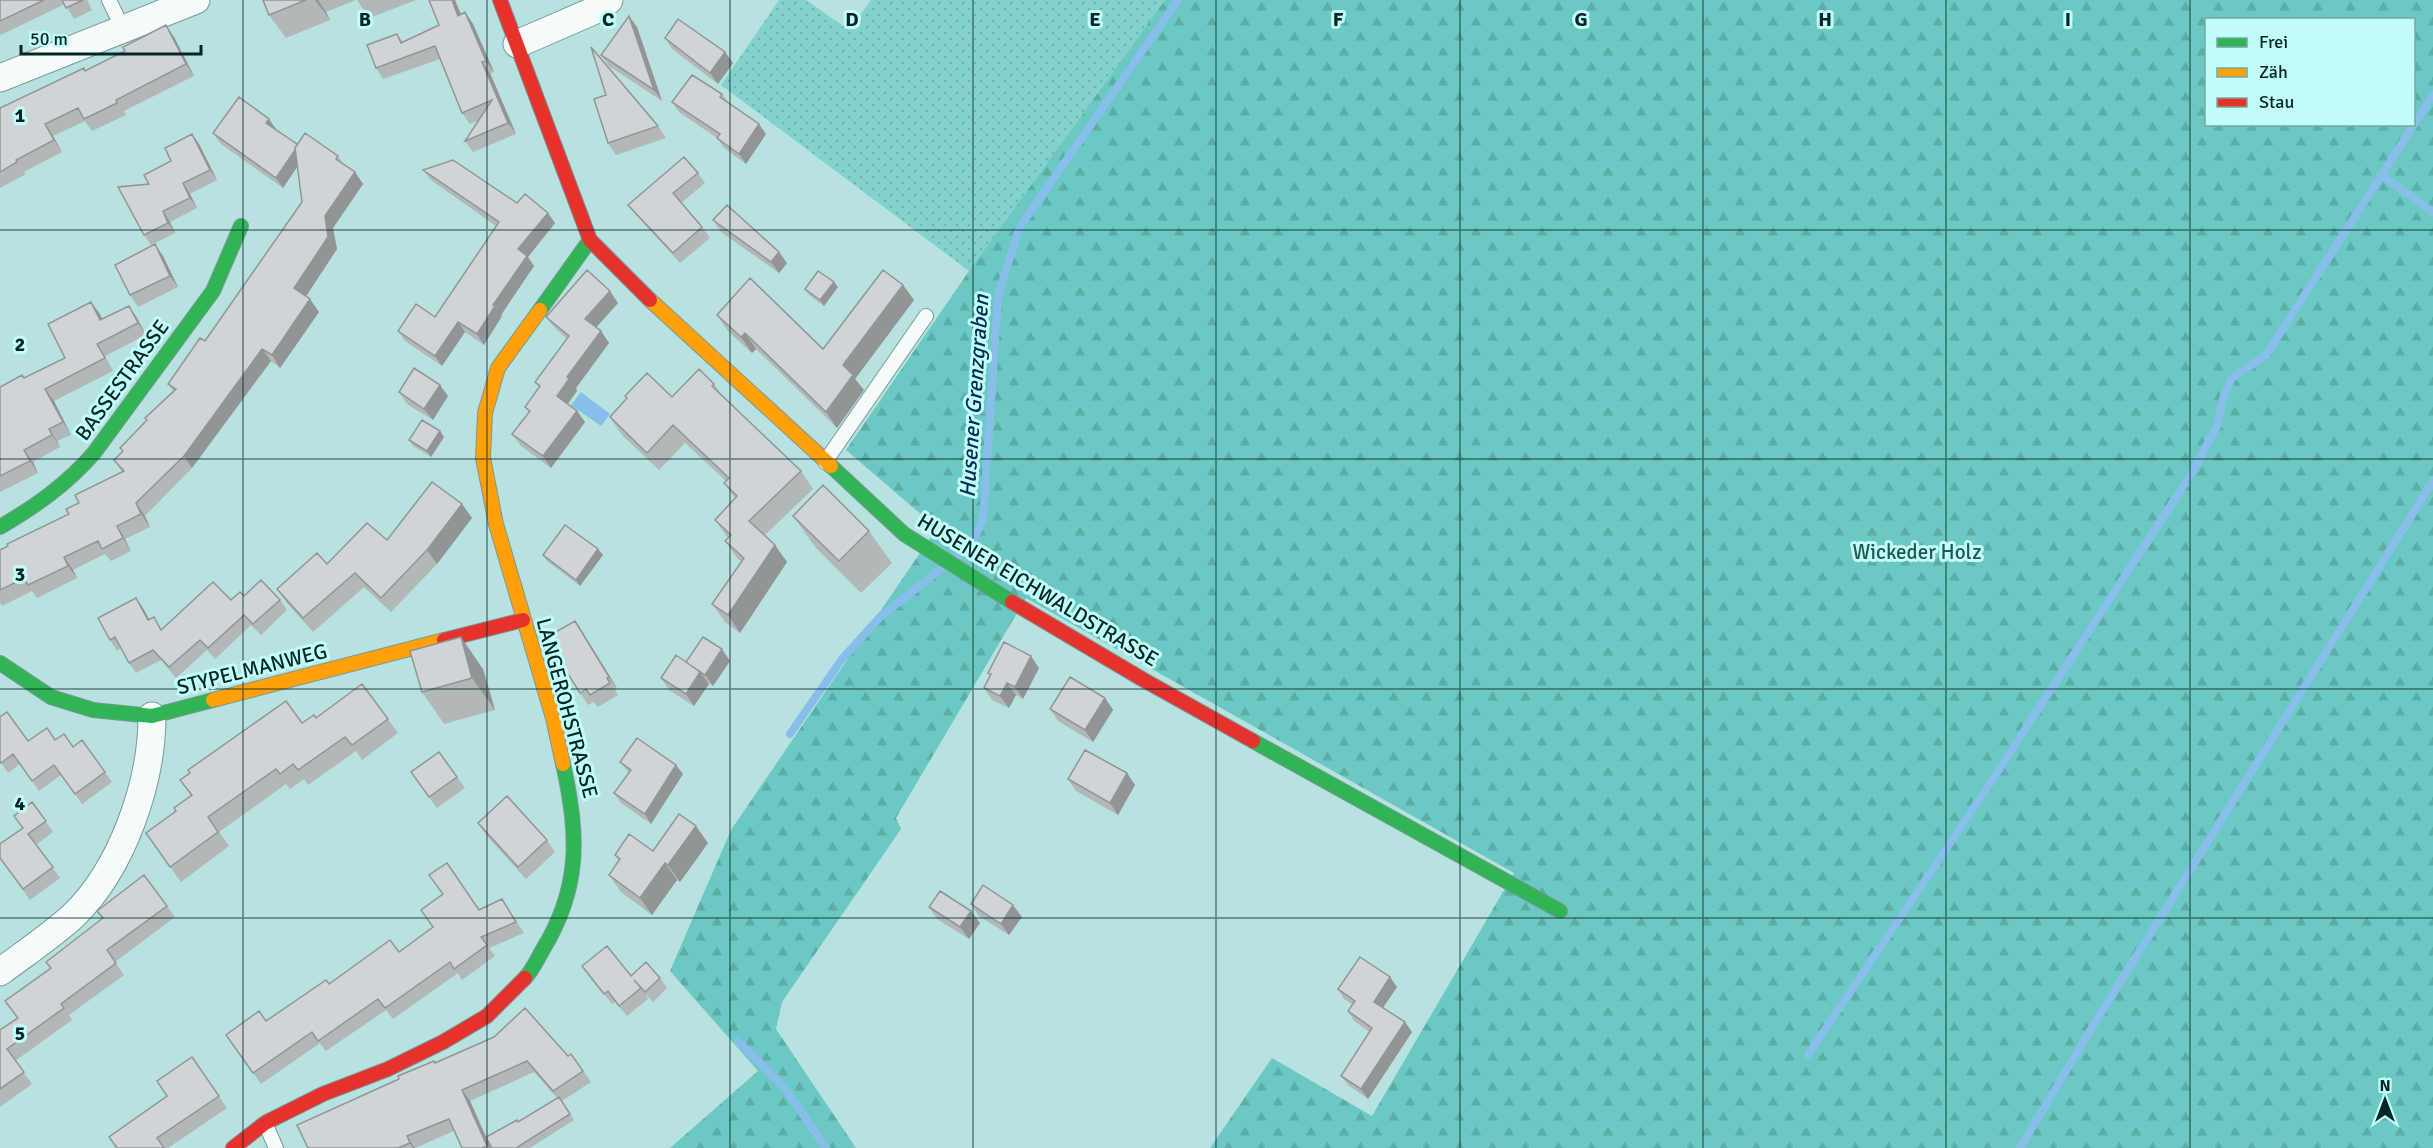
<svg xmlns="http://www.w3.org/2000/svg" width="2433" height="1148" font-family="Signika,sans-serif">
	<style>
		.grass { fill: url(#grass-dots) }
		.forest { fill: url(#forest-firs); fill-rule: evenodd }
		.water { fill: #88bfea }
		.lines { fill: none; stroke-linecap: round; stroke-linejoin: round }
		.stream { stroke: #88bfea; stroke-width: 8 }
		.lane-casing { stroke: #779a98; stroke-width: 16 }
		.street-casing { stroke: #779a98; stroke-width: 29 }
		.fast-casing { stroke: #779a98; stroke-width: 16 }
		.slow-casing { stroke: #779a98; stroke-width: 16 }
		.jam-casing { stroke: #779a98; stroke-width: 16 }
		.lane { stroke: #f4fbfa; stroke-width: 14 }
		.street { stroke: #f4fbfa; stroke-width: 27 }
		.fast { stroke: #30b455; stroke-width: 14 }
		.slow { stroke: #ff9f0a; stroke-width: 14 }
		.jam { stroke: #e5322d; stroke-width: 14 }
		.wall { fill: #b2b7b8; fill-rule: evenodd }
		.shaded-wall { fill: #919596 }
		.building { fill: #cfd5d6; stroke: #919596; stroke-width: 1.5 }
		.grid { fill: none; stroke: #042624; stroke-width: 1.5; stroke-opacity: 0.55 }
		.labels { text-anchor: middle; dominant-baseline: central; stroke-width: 6; stroke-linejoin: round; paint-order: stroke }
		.street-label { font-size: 21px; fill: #042624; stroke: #c1fef9 }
		.park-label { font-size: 21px; fill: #225753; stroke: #c1fef9 }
		.water-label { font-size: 22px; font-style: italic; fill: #002d54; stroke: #c1fef9 }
		.grid-label { font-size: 20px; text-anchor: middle; font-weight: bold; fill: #042624; stroke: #c1fef9; stroke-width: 6; stroke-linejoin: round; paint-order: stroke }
	</style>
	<defs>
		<pattern id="grass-dots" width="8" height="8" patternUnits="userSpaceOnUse" patternTransform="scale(1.5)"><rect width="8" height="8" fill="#84d2cd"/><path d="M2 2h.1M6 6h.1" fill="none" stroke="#70b4b0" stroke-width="1.8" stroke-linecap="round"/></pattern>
		<pattern id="forest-firs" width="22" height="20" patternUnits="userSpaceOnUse" patternTransform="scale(1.5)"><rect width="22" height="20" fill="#6cc8c3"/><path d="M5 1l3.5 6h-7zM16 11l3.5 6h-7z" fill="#5caca7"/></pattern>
	</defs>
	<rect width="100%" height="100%" fill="#b8e2df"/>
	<path class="grass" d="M779 0H806L849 30 871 0H1165L969 271 721 85Z"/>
	<path class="forest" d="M1165 0H2433V1148H1210L1272 1058 1372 1116 1514 873 1026 598 896 818 901 829 782 1002 776 1029 856 1148H670L758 1071 670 971 731 830 937 528 846 450 969 271ZM2206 20H2414V124H2206Z"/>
	<path class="water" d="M581 392 610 414 601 426 571 405Z"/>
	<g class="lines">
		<path class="stream" d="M2381 175 2433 212
			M956 557 972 543 983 520 998 296 1019 228 1178 0
			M790 734 842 659 880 617 942 568
			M738 1041 783 1086 826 1148
			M1808 1055 1987 788 2193 471 2217 426 2223 399 2231 379 2266 355 2433 95
			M2020 1148 2099 1016 2433 481"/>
		<g class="lane-casing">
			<path id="lane" d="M109 0 123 29
				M825 462 926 316
				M265 1123 276 1148"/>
		</g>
		<g class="street-casing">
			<path id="street" d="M517 44 600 8 609 0
				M0 78 196 0
				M0 972C24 954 51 936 73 916 122 869 152 783 152 716"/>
		</g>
		<g class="fast-casing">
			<path id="fast" d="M540 310 590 240
				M831 466 904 534 1012 602
				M0 527C36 506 67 484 94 453L213 291 241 226
				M0 663 51 697 93 710 152 716 213 700
				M1253 741 1560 911
				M525 978C532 971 537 960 542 951 581 888 579 834 563 764"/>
		</g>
		<g class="slow-casing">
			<path id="slow" d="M650 300 831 466
				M540 310 498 368 485 413 483 458 496 524 553 718 563 764
				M213 700 444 640"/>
		</g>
		<g class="jam-casing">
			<path id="jam" d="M500 0 590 240 650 300
				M1012 602 1142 679 1253 741
				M444 640 523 620
				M233 1148 265 1123 323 1094 388 1069 443 1042 487 1016 525 978"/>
		</g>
		<use href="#lane" class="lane"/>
		<use href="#street" class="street"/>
		<use href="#fast" class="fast"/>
		<use href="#slow" class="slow"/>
		<use href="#jam" class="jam"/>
	</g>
	<path class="wall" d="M0 0H87L92 10 74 19 65 4 1 35 0 34Z
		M263 0H356L326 12 330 20 286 38 269 15Z
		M357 0H416L369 18Z
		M429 0H455L461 14 465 12 473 24 494 72 490 73 516 134 473 152 465 141 479 120 470 124 462 113 440 59 383 79 376 68 397 34 403 42 439 25Z
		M637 27 662 101 609 66 601 55Z
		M174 37 194 76 124 111 126 115 92 131 85 121 53 136 62 152 24 172 26 174 0 188V108L86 71Z
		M665 38 733 63 718 84 672 49Z
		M722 94 728 102 766 134 746 164 724 148 717 138 679 112 672 102Z
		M658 126 666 138 616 155 608 143Z
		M276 129 297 144 338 156 343 164 355 172 363 184 333 228 337 249 306 296 319 312 280 368 271 361 192 468 145 516 150 527 125 539 131 551 111 561 105 554 73 570 77 578 37 598 32 591 2 606 0 603V550L69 514 79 503 122 472 114 460 123 451 120 448 174 392 168 384 205 341 302 202 297 167 283 188 221 144 213 133Z
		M192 134 199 144 217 180 190 194 197 208 170 222 175 233 151 245 144 235 149 184 171 161Z
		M423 170 517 203 555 223 528 257 534 266 501 315 502 316 484 345 465 332 442 366 405 341 398 331 435 317 496 226 431 180Z
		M698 173 705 183 681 203 702 227 710 238 680 263 636 215 628 205Z
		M713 220 787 263 779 273 721 232Z
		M163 256 178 287 138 307 130 295Z
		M903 285 914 300 855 379 864 390 837 428 756 349 752 353 728 331 717 315 823 349Z
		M838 287 824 306 809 295 805 289Z
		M91 302 102 319 129 306 137 318 146 335 105 356 113 371 54 401 71 435 57 441 60 447 33 462 38 473 0 492V395L24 378 65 358Z
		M618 303 596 327 601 331 609 343 576 388 577 391 567 404 577 411 585 422 551 468 521 446 512 434 529 413 525 407 539 387 535 382 567 339 555 328 546 317Z
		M714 384 723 397 801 471 813 489 765 535 787 562 740 633 725 622 712 604 742 562 738 559 725 541 728 538 715 520 735 498 724 483 726 481 685 443 659 470 622 435 610 417Z
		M399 392 448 396 433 420 407 404Z
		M440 431 444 437 431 457 413 446 409 440Z
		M462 504 472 518 437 564 391 612 364 587 313 632 287 603 277 589 327 564 387 540Z
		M793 516 869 531 892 563 861 593 816 548Z
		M598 549 603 555 580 586 547 561 543 555Z
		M244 596 280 600 287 610 261 635 251 625 215 659 207 650 176 678 161 660 136 673 129 663 121 648 117 651 110 640 136 598 143 608 149 619 162 629Z
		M583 633 617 688 615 690 618 695 598 707 594 702 588 705 580 693Z
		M730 661 713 686 709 683 694 706 669 690 661 678 686 662Z
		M1039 668 1023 699 1016 695 1009 708 992 700 984 688 990 676 988 673Z
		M483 669 495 710 444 724 422 692Z
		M1105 698 1113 710 1093 742 1058 721 1050 709Z
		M316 718 388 719 398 733 362 760 356 751 308 785 304 779 290 789 286 784 219 832 229 846 181 882 146 833 176 811 191 796 180 780 190 773 302 723Z
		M55 740 73 747 82 740 112 782 82 804 61 775 39 791 20 764 8 773 0 761 28 741Z
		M439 752 465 788 437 808 411 772Z
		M620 762 683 774 651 824 621 803 614 793 629 773Z
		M1127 773 1135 785 1118 815 1076 791 1068 779Z
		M32 802 53 832 36 845 60 878 30 900 0 858 23 828Z
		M478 823 547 840 555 852 526 879 486 835Z
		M708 843 680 882 677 880 652 915 621 892 609 875 619 861 615 855Z
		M971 904 1022 917 1009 935 979 916Z
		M167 906 175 917 115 962 124 975 69 1015 72 1020 15 1061 32 1084 0 1107V1030Z
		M929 907 980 923 969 939 937 919Z
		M479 910H509L524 933 489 948 495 956 462 980 458 973 393 1019 386 1010 326 1051 320 1043 261 1084 226 1035 266 1021 329 984 399 952Z
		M582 966 631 976 660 978 667 988 653 1002 645 994 648 999 627 1016 615 1002 612 1004Z
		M1397 987 1383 1008 1412 1032 1368 1099 1348 1085 1341 1076 1370 1032 1354 1021 1348 1011 1352 1004 1344 999 1338 989Z
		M571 1054 591 1082 562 1101 574 1120 530 1148H492L487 1138 491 1148H462L454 1131 415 1148H308L435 1063 568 1056ZM534 1072 557 1098 518 1122 486 1137 470 1101Z
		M192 1057 227 1108 168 1148H117L167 1096Z"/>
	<path class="shaded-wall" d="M315 0H318L326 12 330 20Z
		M452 0H455L466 27 458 16Z
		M465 12 473 24 494 72 486 61Z
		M629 16 637 27 662 101 654 90Z
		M166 25 174 37 194 76 186 64Z
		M725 52 733 63 718 84 710 73Z
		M482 62 490 73 516 134 508 123Z
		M269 119 276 129 273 133 266 123Z
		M45 124 53 136 62 152 54 140Z
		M759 124 766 134 746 164 739 154Z
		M192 134 199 144 217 180 210 170Z
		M298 145 305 155 283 188 276 178Z
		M355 172 363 184 333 228 337 249 303 301 294 288 325 216Z
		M183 183 190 194 197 208 190 198Z
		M163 211 170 222 175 233 168 223Z
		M548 213 555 223 528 257 534 266 501 315 502 316 484 345 477 334 518 249Z
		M155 244 163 256 178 287 170 276Z
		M779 252 787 263 779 273 771 262Z
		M834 282 838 287 824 306 820 300Z
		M903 285 914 300 855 379 864 390 837 428 826 412 843 365Z
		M610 291 618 303 593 331 585 319Z
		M310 299 319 312 280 368 272 355Z
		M91 302 100 314 109 332 100 320Z
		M129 306 137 318 146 335 138 323Z
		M458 322 465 332 442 366 435 356Z
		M601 331 609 343 576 388 577 391 565 408 557 396 567 377Z
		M745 333 756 349 752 353 741 337Z
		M262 349 271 361 192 468 184 456Z
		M440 385 448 396 433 420 424 409Z
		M45 389 54 401 71 435 63 422Z
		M577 411 585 422 551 468 543 456Z
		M49 429 57 441 60 447 52 435Z
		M440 431 444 437 431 457 427 451Z
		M24 450 33 462 38 473 30 461Z
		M136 503 145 516 150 527 141 514Z
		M462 504 472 518 437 564 427 550Z
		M117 526 125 539 131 551 123 538Z
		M775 545 787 562 740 633 728 615Z
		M598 549 603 555 580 586 576 580Z
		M64 557 73 570 77 578 68 566Z
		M136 598 143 608 155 630 148 620Z
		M575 621 583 633 617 688 609 677Z
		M461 637 483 669 495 710 472 678Z
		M722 649 730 661 713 686 705 675Z
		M1031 656 1039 668 1023 699 1015 687Z
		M700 672 709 684 694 706 686 694Z
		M1007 683 1016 695 1009 708 1000 696Z
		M1105 698 1113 710 1093 742 1085 730Z
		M676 765 683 774 651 824 645 814Z
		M1127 773 1135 785 1118 815 1110 803Z
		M696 826 708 843 680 882 668 865Z
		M665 863 677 880 652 915 640 898Z
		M1013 905 1022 917 1009 935 1001 924Z
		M971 911 980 923 969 939 960 927Z
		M1390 977 1397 987 1380 1012 1374 1002Z
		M1405 1022 1412 1032 1368 1099 1361 1089Z
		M462 1090 470 1101 491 1148H489L487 1146Z
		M407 1136 415 1148H413L410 1143Z"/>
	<path class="building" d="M0 0H44L0 21Z
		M62 0H83L66 8Z
		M263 0H306L269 15Z
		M429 0H452L458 16 465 12 486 61 482 62 508 123 465 141 492 100 462 113 435 46 376 68 367 45 397 34 401 43 439 25Z
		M629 16 654 90 601 55Z
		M678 19 725 52 710 73 665 38Z
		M166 25 186 64 116 100 117 103 84 119 78 108 45 124 54 140 16 160 17 162 0 172V108L84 68 85 71 125 51 123 47Z
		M591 47 658 126 608 143 594 99 606 95Z
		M692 75 722 94 720 97 759 124 739 154 717 138 720 134 672 102Z
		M239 97 269 119 266 123 297 144 295 148V150L276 178 213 133Z
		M305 133 338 156 336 159 355 172 325 216 328 237 294 288 310 299 272 355 262 349 184 456 136 503 141 514 117 526 123 538 102 549 98 541 64 557 68 566 28 585 24 578 0 590V550L8 546 7 544 69 514 66 509 79 503 75 495 124 471 114 460 123 451 120 448 147 420 145 418 176 389 168 384 200 338 205 341 302 202 295 148Z
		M192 134 210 170 183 183 190 198 163 211 168 223 144 235 118 187 149 184 144 175 171 161 165 148Z
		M684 157 698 173 673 193 702 227 673 253 628 205Z
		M453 160 517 203 525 194 548 213 518 249 527 256 493 305 495 306 477 334 458 322 435 356 398 331 416 304 435 317 499 222 423 170Z
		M727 205 779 252 771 262 713 220Z
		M155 244 170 276 130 295 115 265Z
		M587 270 610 291 585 319 601 331 567 377 569 379 557 396 577 411 543 456 512 434 530 411 525 407 540 386 535 382 569 336 546 317Z
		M883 270 903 285 843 365 853 375 826 412 745 333 741 337 717 315 750 278 823 349Z
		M818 271 834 282 820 300 805 289Z
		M91 302 100 320 129 306 138 323 97 344 105 358 45 389 63 422 49 429 52 435 24 450 30 461 0 476V387L22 375 24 378 65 358 48 324Z
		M414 368 440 385 424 409 399 392Z
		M699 369 714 384 712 386 801 471 749 521 775 545 728 615 712 604 744 558 725 541 731 535 715 520 737 496 724 483 729 478 673 425 647 453 610 417 627 398 625 396 647 373 672 397Z
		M422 420 440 431 427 451 409 440Z
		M432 482 462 504 427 550 381 598 355 573 303 618 277 589 317 553 327 564 367 523 387 540Z
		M823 485 869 531 839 561 793 516Z
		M565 525 598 549 576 580 543 555Z
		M261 580 280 600 253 624 244 615 208 648 200 640 169 667 153 650 129 663 115 637 110 640 98 618 136 598 148 620 154 617 161 630 213 582 231 600 240 592 244 596Z
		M575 621 609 677 607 678 610 683 590 695 586 689 580 693 545 638Z
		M461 637 472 678 422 692 410 651Z
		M703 637 722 649 705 675 686 662Z
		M1004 642 1031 656 1015 687 1007 683 1000 696 984 688 991 674 988 673Z
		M676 655 700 672 686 694 661 678Z
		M1070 677 1105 698 1085 730 1050 709Z
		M362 684 388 719 352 745 345 737 298 770 293 764 280 774 276 769 208 817 218 832 170 867 146 833 176 811 174 808 192 795 180 780 190 773 188 770 286 701 302 723 314 715 316 718Z
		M7 712 28 741 47 728 55 740 64 734 73 747 82 740 105 772 75 794 54 765 32 781 13 754 1 763 0 761V717Z
		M637 738 676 765 645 814 614 793 631 770 620 762Z
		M1085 750 1127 773 1110 803 1068 779Z
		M439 752 457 777 429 797 411 772Z
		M507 796 547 840 518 867 478 823Z
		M32 802 46 821 28 834 53 867 23 889 0 858V844L23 828 14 816Z
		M679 814 696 826 668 865 665 863 640 898 609 875 620 859 615 855 629 834 653 851Z
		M447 863 479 910 502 899 516 922 481 937 487 945 454 969 450 962 385 1008 378 999 318 1041 312 1032 253 1073 226 1035 259 1011 266 1021 326 980 329 984 390 940 399 952 433 927 421 910 443 894 429 875Z
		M144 875 167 906 107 950 116 963 61 1004 64 1008 7 1049 24 1072 0 1089V1030L18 1018 5 1001 51 968 46 962 103 918 97 911Z
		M983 885 1013 905 1001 924 971 904Z
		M940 891 971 911 960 927 929 907Z
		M607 946 631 976 646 962 660 978 645 992 634 980 641 988 619 1006 608 991 604 994 582 966Z
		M1360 957 1390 977 1374 1002 1405 1022 1361 1089 1341 1076 1372 1028 1348 1011 1355 1001 1338 989Z
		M525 1008 568 1056 571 1054 583 1071 553 1091 527 1061 462 1090 487 1146 482 1148H462L449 1119 407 1136 410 1143 398 1148H308L297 1125 399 1079 398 1076 434 1061 435 1063 494 1037Z
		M192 1057 219 1096 157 1138 164 1148H117L109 1137 167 1096 157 1081Z
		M559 1097 570 1114 516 1148H492L486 1137 517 1120 518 1122Z"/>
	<path class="grid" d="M243 0V1148M487 0V1148M730 0V1148M973 0V1148M1216 0V1148M1460 0V1148M1703 0V1148M1946 0V1148M2190 0V1148M0 230H2433M0 459H2433M0 689H2433M0 918H2433"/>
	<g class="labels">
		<g class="street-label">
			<text transform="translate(122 380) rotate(-54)">BASSESTRASSE</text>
			<text transform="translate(1038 590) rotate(31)">HUSENER EICHWALDSTRASSE</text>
			<text transform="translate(252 669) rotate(-14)">STYPELMANWEG</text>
			<text transform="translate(567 708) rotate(75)">LANGEROHSTRASSE</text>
		</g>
		<g class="park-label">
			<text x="1917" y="552">Wickeder Holz</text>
		</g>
		<g class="water-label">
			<text transform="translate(974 396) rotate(-86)">Husener Grenzgraben</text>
		</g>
	</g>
	<g class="grid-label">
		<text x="365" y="26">B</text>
		<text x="608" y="26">C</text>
		<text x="852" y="26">D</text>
		<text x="1095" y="26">E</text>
		<text x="1338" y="26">F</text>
		<text x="1581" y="26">G</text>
		<text x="1825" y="26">H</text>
		<text x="2068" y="26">I</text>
		<text x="20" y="122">1</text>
		<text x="20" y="351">2</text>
		<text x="20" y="581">3</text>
		<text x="20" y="810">4</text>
		<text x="20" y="1040">5</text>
	</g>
	<rect x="2205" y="18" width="210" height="108" fill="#c1fef9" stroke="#75a8a4" stroke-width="1.5"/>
	<rect x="2217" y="38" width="30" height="9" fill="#30b455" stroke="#75a8a4" stroke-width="1.5"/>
	<text x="2259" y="48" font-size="18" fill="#042624">Frei</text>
	<rect x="2217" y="68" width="30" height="9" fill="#ff9f0a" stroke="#75a8a4" stroke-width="1.5"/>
	<text x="2259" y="78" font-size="18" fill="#042624">Zäh</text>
	<rect x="2217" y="98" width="30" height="9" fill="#e5322d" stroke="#75a8a4" stroke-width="1.5"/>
	<text x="2259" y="108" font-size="18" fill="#042624">Stau</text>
	<g transform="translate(2385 1100)" stroke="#c1fef9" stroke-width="4.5" paint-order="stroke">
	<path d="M0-4.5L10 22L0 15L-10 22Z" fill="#042624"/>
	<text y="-9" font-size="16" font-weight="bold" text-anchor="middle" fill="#042624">N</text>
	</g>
	<path d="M21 45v9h180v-9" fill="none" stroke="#042624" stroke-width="3"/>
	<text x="30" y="45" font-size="18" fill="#042624" stroke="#c1fef9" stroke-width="4.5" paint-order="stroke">50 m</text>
</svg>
